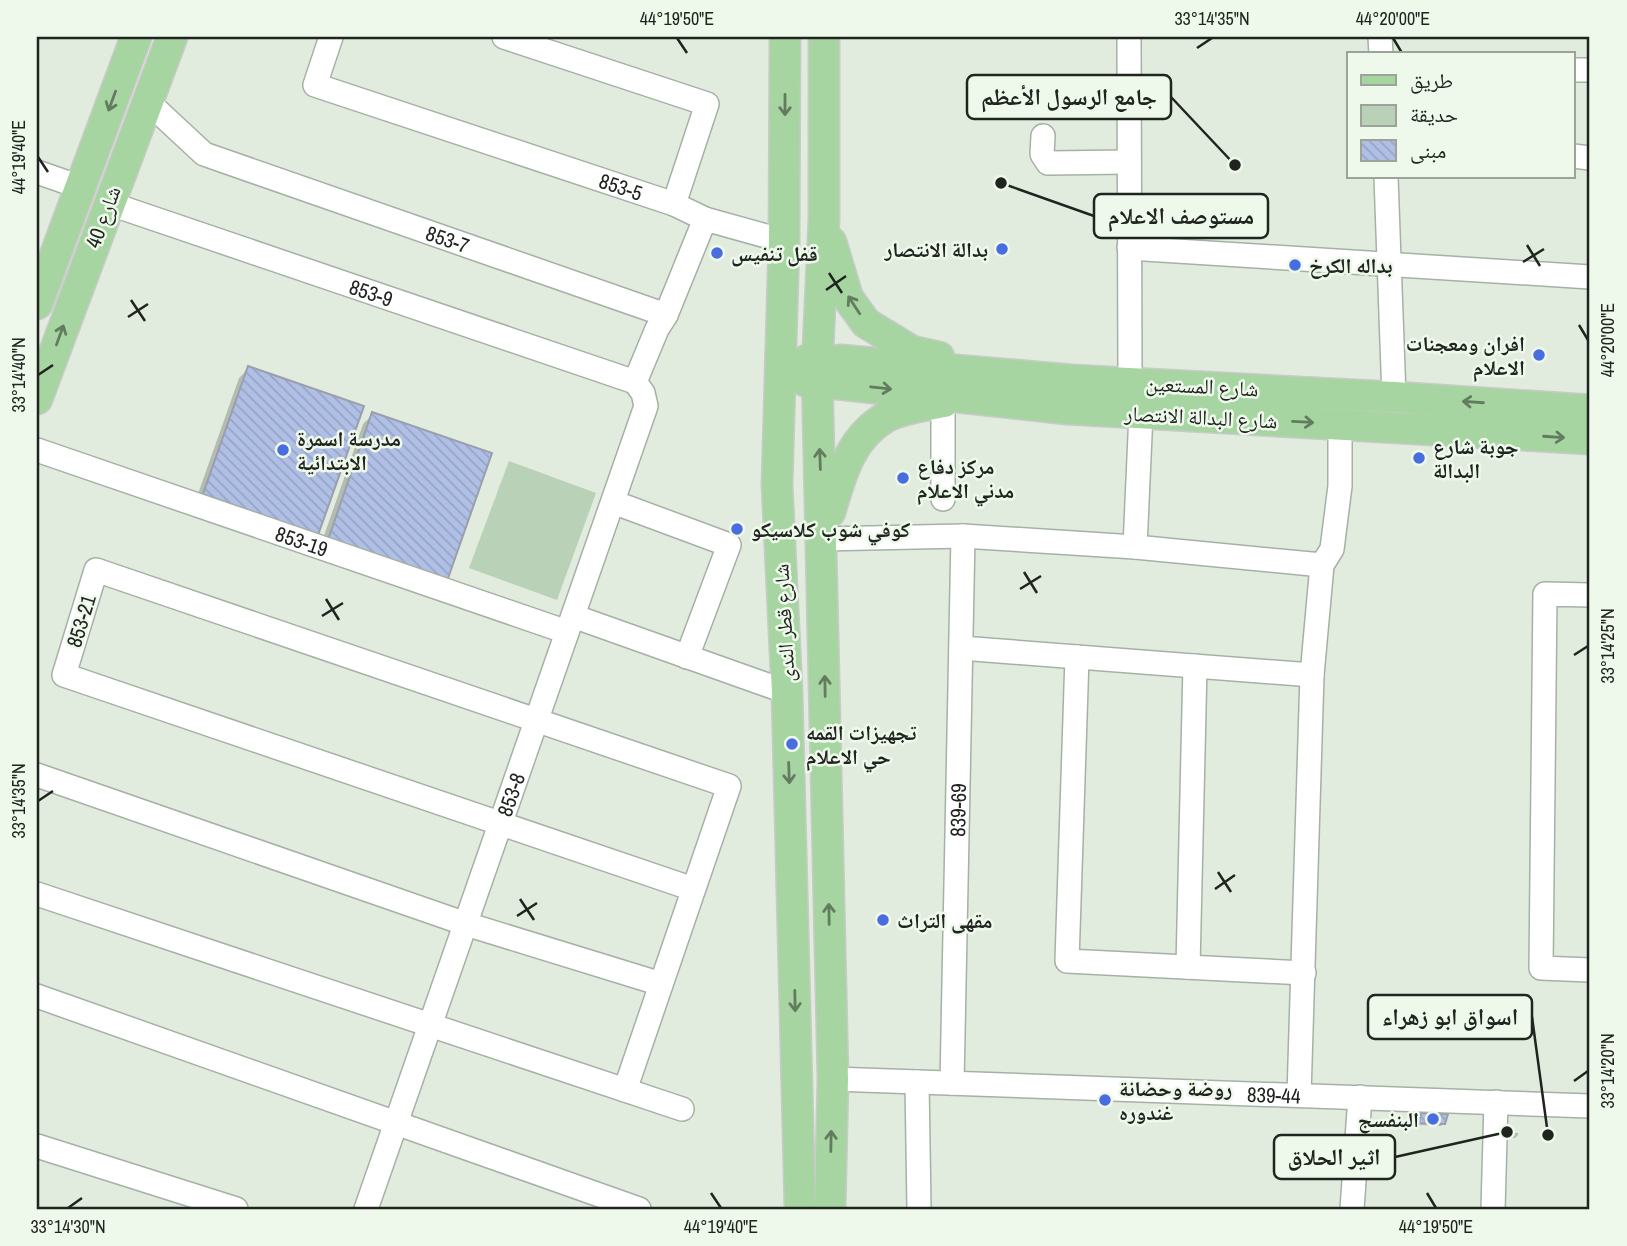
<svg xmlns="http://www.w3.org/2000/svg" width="1627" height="1246" font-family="'Archivo Narrow','Noto Naskh Arabic',sans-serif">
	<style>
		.green { fill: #b9d1b6 }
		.shadow { fill: #0003 }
		.building { fill: url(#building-back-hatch); stroke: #999fac; stroke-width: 2 }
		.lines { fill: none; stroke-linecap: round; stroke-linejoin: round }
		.minor-casing { stroke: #a6b1a5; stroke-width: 26 }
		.major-casing { stroke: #c9cac9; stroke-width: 33 }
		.minor { stroke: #fff; stroke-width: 23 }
		.major { stroke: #a6d5a1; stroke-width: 30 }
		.oneway { stroke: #637c60 }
		.ticks { fill: none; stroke: #20241f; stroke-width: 2.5 }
		.poi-dot { fill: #496cdf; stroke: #eef9ec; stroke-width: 2.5 }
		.labels { text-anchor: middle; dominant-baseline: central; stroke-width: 5; stroke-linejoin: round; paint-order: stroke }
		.street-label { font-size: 21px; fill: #20241f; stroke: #eef9ec }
		.poi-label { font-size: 21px; font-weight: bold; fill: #20241f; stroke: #eef9ec; text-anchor: start }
		.leader { fill: none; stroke: #20241f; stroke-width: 2.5 }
		.callout-dot { fill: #20241f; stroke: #eef9ec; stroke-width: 2.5 }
		.callout { fill: #eef9ec; stroke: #20241f; stroke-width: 2.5 }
		.callout-label { font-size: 23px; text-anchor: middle; font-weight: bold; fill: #20241f }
		.neatline { fill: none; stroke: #20241f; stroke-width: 2.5 }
		.ticks-label { font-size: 18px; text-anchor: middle; fill: #20241f }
	</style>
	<defs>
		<pattern id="building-back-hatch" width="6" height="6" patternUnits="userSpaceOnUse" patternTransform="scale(1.75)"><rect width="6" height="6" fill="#b0bfe5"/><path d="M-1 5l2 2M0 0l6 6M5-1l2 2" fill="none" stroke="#97a4c4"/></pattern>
	</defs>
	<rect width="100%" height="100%" fill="#e1ecdf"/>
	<path class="green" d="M509 461 596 493 557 600 469 568Z"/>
	<path class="shadow" d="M249 368 316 534 194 505 239 378Z
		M373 414 490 454 319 550 363 424Z
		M1422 1115 1444 1123 1441 1126 1418 1125Z
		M1503 1129 1510 1130V1137L1514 1133H1518V1135L1515 1138H1500Z"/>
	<path class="building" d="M248 366 364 406 318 535 203 494Z
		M372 412 492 453 447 581 328 540Z
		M1421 1113 1448 1114 1445 1124 1419 1123Z"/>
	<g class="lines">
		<g class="minor-casing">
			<g id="minor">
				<path id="s1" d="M331 37 315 85 674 204 707 104 504 37"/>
				<path d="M1129 37 1130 383"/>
				<path d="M1380 37 1381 54"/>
				<path d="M1573 70H1590"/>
				<path id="s2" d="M147 101 204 154 666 315 705 219 674 204"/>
				<path d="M1043 136 1042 154 1048 163 1129 162"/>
				<path d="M1573 156 1590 158"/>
				<path d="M37 172 80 187"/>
				<path d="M1386 177 1394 397"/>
				<path id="s3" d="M108 203 635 382"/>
				<path d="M705 219 784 241"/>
				<path d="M1129 248 1590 277"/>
				<path d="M635 382 657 329 666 315"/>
				<path d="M943 402V499"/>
				<path id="s4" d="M37 450 567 632"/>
				<path d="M613 502 729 545 687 657"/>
				<path d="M822 539 963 536 1135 547 1322 565"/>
				<path d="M1135 547 1141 413"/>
				<path d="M1590 595 1545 594 1541 968 1590 970"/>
				<path d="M573 616 787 692"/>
				<path d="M961 648 1312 675"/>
				<path d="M1077 657 1067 961 1304 973"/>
				<path d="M37 775 466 924 661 984"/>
				<path d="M37 894 682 1109"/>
				<path d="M1188 967 1195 666"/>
				<path d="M37 996 639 1209"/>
				<path id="s5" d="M833 1079 1590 1106"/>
				<path d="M917 1082 919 1209"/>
				<path id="s6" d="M952 1083 963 536"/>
				<path d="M625 1090 729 786 96 570 64 675 693 889"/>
				<path d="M1299 1095 1312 675 1322 565 1332 549 1340 486V424"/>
				<path d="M37 1146 236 1209"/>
				<path id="s7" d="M366 1209 646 406 643 393 635 382"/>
				<path d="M1352 1209 1360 1097"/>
				<path d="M1493 1209 1496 1102"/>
			</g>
		</g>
		<g class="major-casing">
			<path id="major" d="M785 37 784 241 777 484 787 692 800 1209
				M824 37V219L817 370 833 1079 830 1209
				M831 242 848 298 866 323 912 351 939 357
				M37 304 136 37
				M807 360 826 379 837 384 1067 409 1590 439
				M805 381 806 378 828 363 840 360 1072 380 1394 397 1590 410
				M37 399 172 37
				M830 512C841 475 850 438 886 417 900 409 928 405 944 402"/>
		</g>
		<use href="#minor" class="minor"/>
		<use href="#major" class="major"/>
	</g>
	<defs><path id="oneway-shaft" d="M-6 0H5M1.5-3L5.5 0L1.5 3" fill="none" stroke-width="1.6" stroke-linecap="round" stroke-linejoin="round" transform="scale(1.75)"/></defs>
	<g class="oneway">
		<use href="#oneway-shaft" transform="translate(112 101) rotate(110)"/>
		<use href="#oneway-shaft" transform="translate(785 105) rotate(90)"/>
		<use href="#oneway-shaft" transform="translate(854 305) rotate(-123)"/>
		<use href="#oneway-shaft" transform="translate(60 335) rotate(-70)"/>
		<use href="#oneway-shaft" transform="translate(881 388) rotate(6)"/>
		<use href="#oneway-shaft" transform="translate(1473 402) rotate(-176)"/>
		<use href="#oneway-shaft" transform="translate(1303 422) rotate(3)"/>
		<use href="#oneway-shaft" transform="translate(1554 437) rotate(4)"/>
		<use href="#oneway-shaft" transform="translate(820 459) rotate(-92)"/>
		<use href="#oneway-shaft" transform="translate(825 686) rotate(-91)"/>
		<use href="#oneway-shaft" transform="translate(789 773) rotate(88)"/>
		<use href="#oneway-shaft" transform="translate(829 914) rotate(-91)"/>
		<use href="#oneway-shaft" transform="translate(795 1001) rotate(89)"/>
		<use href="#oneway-shaft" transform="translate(831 1141) rotate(-89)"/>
	</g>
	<path class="ticks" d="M677 38 687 53M1393 38 1402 53M1197 48 1212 38M38 157 48 172M1527 245 1540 266M1523 262 1544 249M829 273 842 293M826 290 846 276M131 300 145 321M128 317 148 304M1579 325 1588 340M38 375 53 365M1024 572 1037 593M1020 589 1041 576M326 599 339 620M322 616 343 603M1574 655 1588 646M38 801 53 791M1218 872 1231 892M1215 889 1235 875M520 899 534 920M517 916 537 903M1574 1081 1588 1071M711 1193 721 1208M1427 1193 1436 1208M68 1208 82 1198"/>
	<g class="poi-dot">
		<circle cx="1002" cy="249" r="7"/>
		<circle cx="717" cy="253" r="7"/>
		<circle cx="1295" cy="265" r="7"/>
		<circle cx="1539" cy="355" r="7"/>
		<circle cx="283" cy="450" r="7"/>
		<circle cx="1419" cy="458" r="7"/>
		<circle cx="903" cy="478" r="7"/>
		<circle cx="737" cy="529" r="7"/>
		<circle cx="792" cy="744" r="7"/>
		<circle cx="883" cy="920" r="7"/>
		<circle cx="1105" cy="1100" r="7"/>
		<circle cx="1433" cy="1119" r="7"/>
	</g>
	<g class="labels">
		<g class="street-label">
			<text stroke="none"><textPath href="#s1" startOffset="373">853-5</textPath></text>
			<text transform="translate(103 217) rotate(-70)">شارع 40</text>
			<text stroke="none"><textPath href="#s2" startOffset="336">853-7</textPath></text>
			<text stroke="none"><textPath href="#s3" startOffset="278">853-9</textPath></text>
			<text transform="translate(1202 386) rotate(3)">شارع المستعين</text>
			<text transform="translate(1201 417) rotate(3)">شارع البدالة الانتصار</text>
			<text stroke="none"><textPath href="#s4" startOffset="280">853-19</textPath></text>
			<text transform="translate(81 621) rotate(-73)">853-21</text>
			<text transform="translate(784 623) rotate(-93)">شارع قطر الندى</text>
			<text stroke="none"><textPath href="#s7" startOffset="439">853-8</textPath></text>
			<text stroke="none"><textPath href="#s6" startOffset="273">839-69</textPath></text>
			<text stroke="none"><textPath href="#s5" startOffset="441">839-44</textPath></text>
		</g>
		<g class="poi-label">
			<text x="988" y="249" text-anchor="end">بدالة الانتصار</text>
			<text x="731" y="253">قفل تنفيس</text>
			<text x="1309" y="265">بداله الكرخ</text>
			<text x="1525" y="343" text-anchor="end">افران ومعجنات<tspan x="1525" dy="24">الاعلام</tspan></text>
			<text x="297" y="438">مدرسة اسمرة<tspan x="297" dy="24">الابتدائية</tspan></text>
			<text x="1433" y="446">جوبة شارع<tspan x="1433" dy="24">البدالة</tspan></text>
			<text x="917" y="466">مركز دفاع<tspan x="917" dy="24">مدني الاعلام</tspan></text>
			<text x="751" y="529">كوفي شوب كلاسيكو</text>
			<text x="806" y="732">تجهيزات القمه<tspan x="806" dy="24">حي الاعلام</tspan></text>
			<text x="897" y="920">مقهى التراث</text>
			<text x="1119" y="1088">روضة وحضانة<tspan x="1119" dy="24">غندوره</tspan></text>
			<text x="1419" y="1119" text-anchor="end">البنفسج</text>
		</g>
	</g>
	<path class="leader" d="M1235 165L1171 97M1001 183L1094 216M1548 1135L1532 1017M1507 1132L1395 1157"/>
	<g class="callout-dot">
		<circle cx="1235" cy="165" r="7"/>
		<circle cx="1001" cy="183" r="7"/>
		<circle cx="1548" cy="1135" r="7"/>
		<circle cx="1507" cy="1132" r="7"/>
	</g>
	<g class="callout">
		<rect x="967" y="75" width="204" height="44" rx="7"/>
		<rect x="1094" y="194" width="174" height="44" rx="7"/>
		<rect x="1368" y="995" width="164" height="44" rx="7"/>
		<rect x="1274" y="1135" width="121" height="44" rx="7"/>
	</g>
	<g class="callout-label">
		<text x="1069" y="105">جامع الرسول الأعظم</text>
		<text x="1181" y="224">مستوصف الاعلام</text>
		<text x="1450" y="1025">اسواق ابو زهراء</text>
		<text x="1334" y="1165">اثير الحلاق</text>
	</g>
	<rect width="1627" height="1246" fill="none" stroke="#eef9ec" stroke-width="77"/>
	<rect x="1347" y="52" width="228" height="126" fill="#eef9ec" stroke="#9ca49a" stroke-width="2"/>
	<rect x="1361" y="75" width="35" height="10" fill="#a6d5a1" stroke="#9ca49a" stroke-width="2"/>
	<text x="1410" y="88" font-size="21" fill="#20241f">طريق</text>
	<rect x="1361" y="105" width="35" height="21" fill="#b9d1b6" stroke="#9ca49a" stroke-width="2"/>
	<text x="1410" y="122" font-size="21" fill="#20241f">حديقة</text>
	<rect x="1361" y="140" width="35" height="21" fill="url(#building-back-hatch)" stroke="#9ca49a" stroke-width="2"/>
	<text x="1410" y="158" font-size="21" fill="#20241f">مبنى</text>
	<rect x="38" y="38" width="1550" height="1170" class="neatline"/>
	<g class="ticks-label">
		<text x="677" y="25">44°19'50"E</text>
		<text x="1212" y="25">33°14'35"N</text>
		<text x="1393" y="25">44°20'00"E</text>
		<text transform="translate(19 157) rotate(-90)" y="6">44°19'40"E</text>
		<text transform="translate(1608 340) rotate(-90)" y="6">44°20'00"E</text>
		<text transform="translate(19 375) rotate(-90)" y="6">33°14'40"N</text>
		<text transform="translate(1608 646) rotate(-90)" y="6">33°14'25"N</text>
		<text transform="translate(19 801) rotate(-90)" y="6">33°14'35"N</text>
		<text transform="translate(1608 1071) rotate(-90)" y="6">33°14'20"N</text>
		<text x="68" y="1233">33°14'30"N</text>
		<text x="721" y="1233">44°19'40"E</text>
		<text x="1436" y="1233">44°19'50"E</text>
	</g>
</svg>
